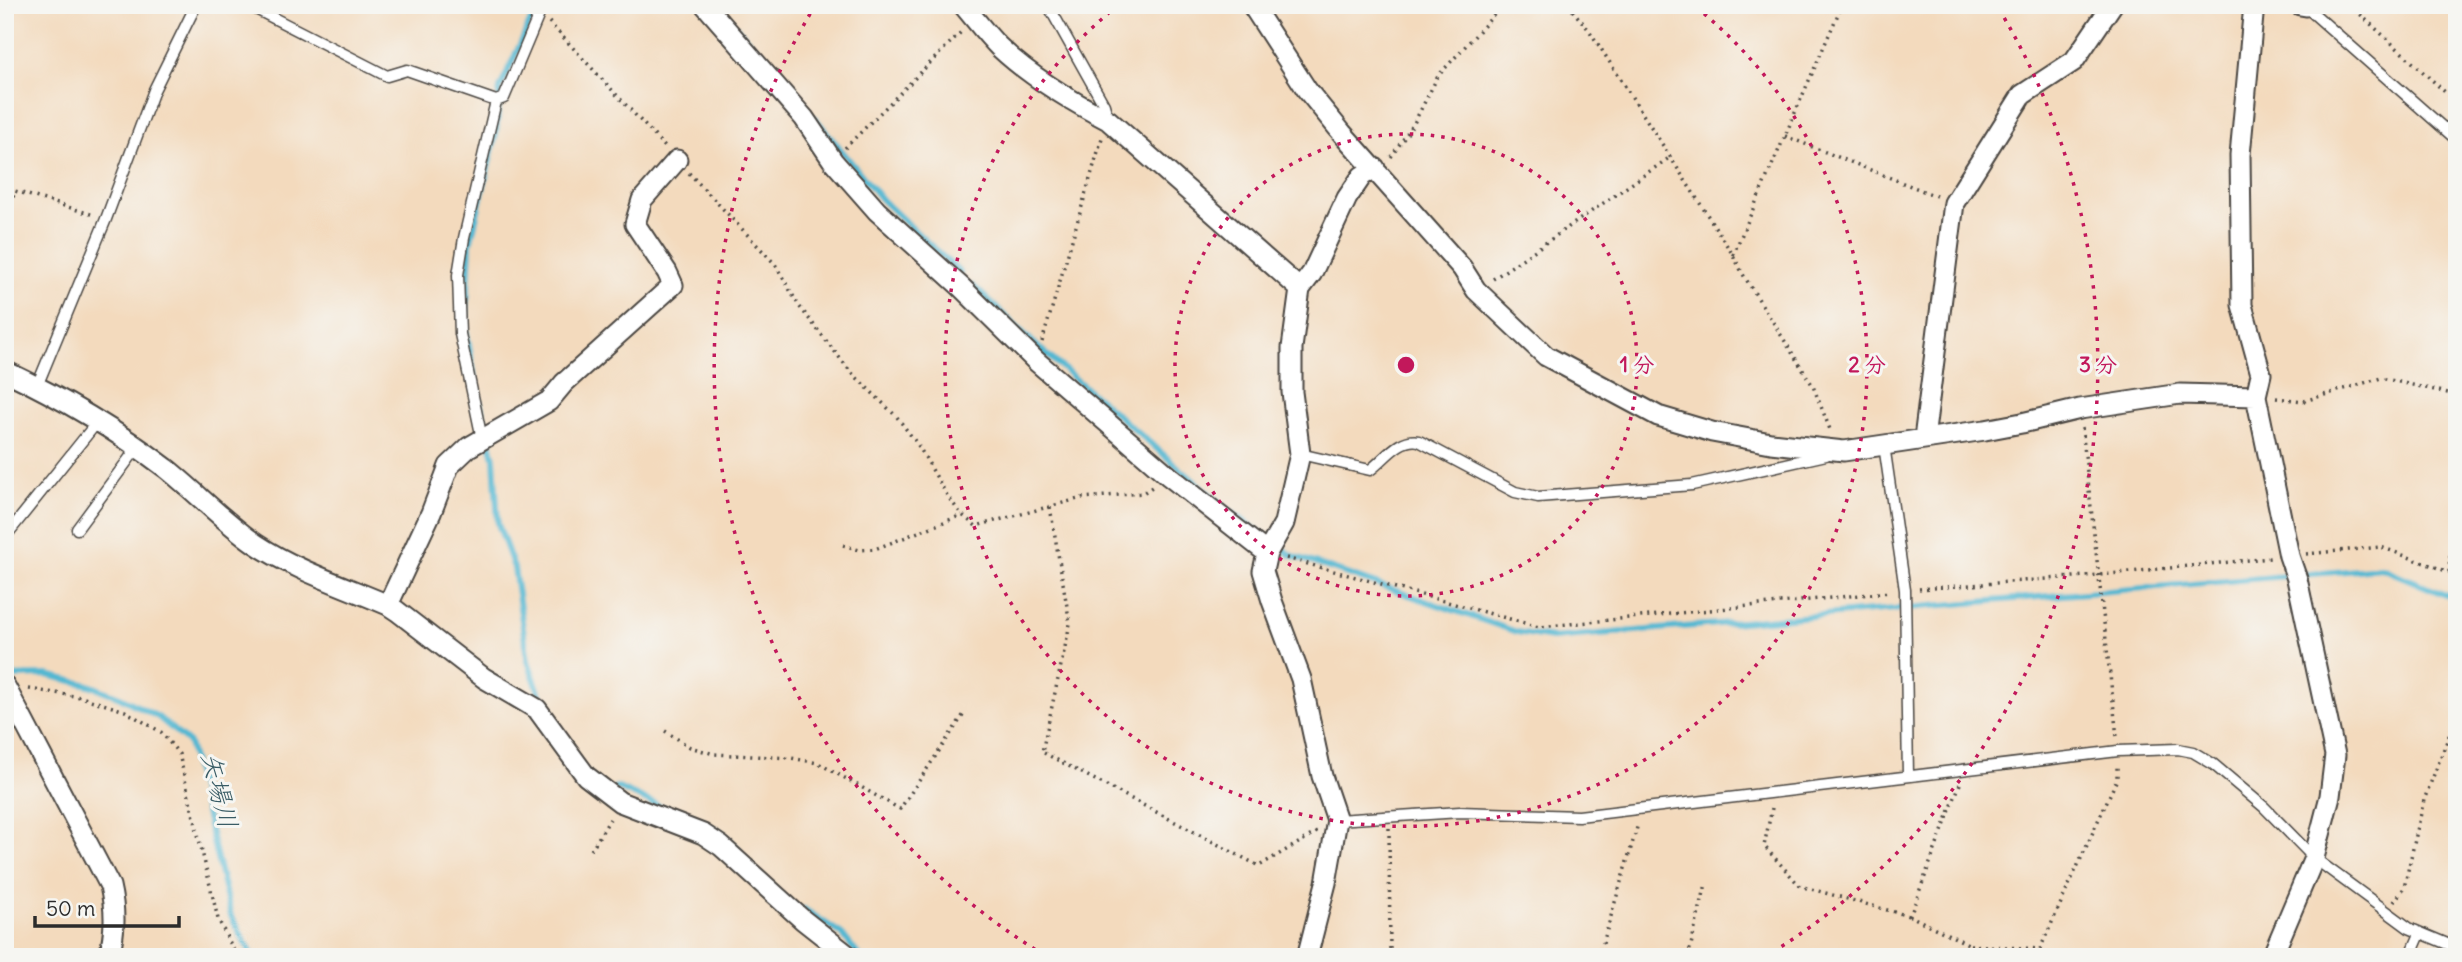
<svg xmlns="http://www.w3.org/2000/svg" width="2462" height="962" font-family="Delius,'Klee One',sans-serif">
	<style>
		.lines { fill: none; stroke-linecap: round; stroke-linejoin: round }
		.stream { stroke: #53b7d1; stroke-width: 6 }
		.lane-casing { stroke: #494541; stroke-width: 13 }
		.street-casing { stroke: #494541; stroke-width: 23 }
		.path { stroke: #494541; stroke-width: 3.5; stroke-dasharray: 2 5; stroke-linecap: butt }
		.lane { stroke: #fff; stroke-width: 10 }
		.street { stroke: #fff; stroke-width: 19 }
		.ring { fill: none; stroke: #c2185b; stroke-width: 3.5; stroke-dasharray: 3.5 7 }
		.labels { text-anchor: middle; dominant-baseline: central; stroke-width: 6; stroke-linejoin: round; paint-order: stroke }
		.water-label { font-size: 26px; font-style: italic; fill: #395c65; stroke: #f6f6f2 }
		.centre { fill: #c2185b; stroke: #f6f6f2; stroke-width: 3.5 }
		.ring-label { font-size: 21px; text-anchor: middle; font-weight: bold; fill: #c2185b; stroke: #f6f6f2; stroke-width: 6; stroke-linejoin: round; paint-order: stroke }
	</style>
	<rect width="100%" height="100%" fill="#f6f6f2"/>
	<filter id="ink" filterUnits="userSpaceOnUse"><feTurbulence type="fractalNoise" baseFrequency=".0143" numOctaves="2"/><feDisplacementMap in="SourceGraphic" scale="14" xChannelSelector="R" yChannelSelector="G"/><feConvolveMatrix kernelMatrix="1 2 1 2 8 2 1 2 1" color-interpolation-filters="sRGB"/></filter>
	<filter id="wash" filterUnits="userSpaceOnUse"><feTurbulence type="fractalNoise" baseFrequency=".00686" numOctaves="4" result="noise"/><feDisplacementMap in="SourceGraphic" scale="28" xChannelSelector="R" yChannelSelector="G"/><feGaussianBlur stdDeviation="1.57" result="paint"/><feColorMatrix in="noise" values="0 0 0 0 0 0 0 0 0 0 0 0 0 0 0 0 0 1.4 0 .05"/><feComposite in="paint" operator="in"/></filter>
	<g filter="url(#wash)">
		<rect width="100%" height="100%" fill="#f3dabd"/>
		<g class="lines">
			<path class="stream" d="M538 5 500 88 496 134 470 244 466 329 477 391 494 458 498 524 514 568 528 661 544 706
				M737 28 788 85
				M815 118 881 199 960 273
				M973 286 1037 346 1227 509 1291 555 1517 632 1552 638 2382 568 2457 600
				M5 676 47 675 89 685 120 697 158 717 189 743 231 916 253 957
				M616 787 670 811
				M706 826 719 831 739 850
				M804 909 842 934 860 957"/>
		</g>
	</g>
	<g filter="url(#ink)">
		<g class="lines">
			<g class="lane-casing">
				<path id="lane" d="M248 5 387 76 407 70 496 101
					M1048 5 1104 105 1108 119
					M2305 6 2457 140
					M37 386 106 219 154 90 196 5
					M482 439 460 334 458 275 464 238 496 101 504 98 543 5
					M1884 445 1905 590 1908 776
					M1300 454 1370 470C1385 459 1399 437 1419 441L1515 492 1538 497 1692 485 1826 455
					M77 529 137 448
					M5 537 98 421
					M1337 820 1460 812 1579 816 2118 751 2178 749 2193 752 2213 764 2264 807 2314 858 2409 928 2457 948
					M2410 957 2420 934"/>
			</g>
			<g class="street-casing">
				<path id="street" d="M705 5 804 118 833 161 877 211 960 286 1036 361 1169 476 1267 553
					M963 5C975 19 986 34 999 47 1031 77 1069 100 1108 120L1300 289
					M1252 5 1307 90 1342 133 1462 268 1476 290 1546 356 1658 416 1712 432 1771 443 1844 451 1985 430 2022 423 2080 409 2180 394 2256 396
					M2254 5 2240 155 2242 305 2261 374 2256 396 2289 556 2297 579 2335 755 2330 796 2314 858 2272 957
					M2300 5 2306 6
					M5 371C62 398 116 430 166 468 196 492 224 522 256 544 295 570 344 586 388 605L397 611 484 678 537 709 586 776 620 802 703 834 721 846 803 920 850 957
					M1924 439 1954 203 2022 95 2074 61 2112 5
					M388 605 431 513 449 466 469 447 549 401 564 383 673 285 667 272 635 224 642 200 677 160
					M5 686 110 886C116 912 115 931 109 957
					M1307 957 1326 883 1337 820 1322 776 1301 679 1272 601 1263 571 1267 553 1284 523 1300 454 1292 392V348L1300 289 1312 273 1347 198 1362 176 1375 168"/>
			</g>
			<path class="path" d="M1568 5 1589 30 1733 255 1744 276 1813 386 1831 432
				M2350 5 2457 103
				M549 22 665 147
				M1785 136 1936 196
				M845 148 961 32
				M1391 157 1413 125 1438 76 1503 5
				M689 173 775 264 799 306 850 371 897 417 918 445 948 497 962 515 976 526 1082 498 1143 493 1152 487
				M5 224 15 191 94 215
				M1733 255 1842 5
				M1493 279 1669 158
				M1042 342 1102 138
				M2276 398 2304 401 2381 378 2457 395
				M2082 428 2117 737
				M2457 430 2449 572 2457 575
				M1050 507 1070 624 1042 752 1259 866 1317 832
				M843 545 859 550 875 549 962 515
				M2306 554 2381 547 2449 572
				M1286 558 1539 627 1890 592
				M1919 589 2099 575 2270 558
				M29 689 81 697 125 711 161 732 179 754 218 919 237 957
				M665 731 690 747 714 754 791 758 818 763 900 809 964 714
				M1960 784 1910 916 1970 945 1966 957
				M1772 808 1764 846 1800 886 1909 916
				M1389 828 1390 957
				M591 850 610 819
				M2394 902 2404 888 2424 800 2454 723 2457 721
				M1970 945 2040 949 2117 779V766
				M1599 957 1638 824
				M1688 957 1706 884"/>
			<use href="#lane" class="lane"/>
			<use href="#street" class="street"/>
		</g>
	</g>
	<g class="ring">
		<circle cx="1406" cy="365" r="231"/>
		<path d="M1696 7A461 461 0 1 1 1116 7"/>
		<path d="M1044 955A692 692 0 0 1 813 9M1999 9A692 692 0 0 1 1768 955"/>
	</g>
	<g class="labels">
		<g class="water-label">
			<text transform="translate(220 790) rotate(76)">矢場川</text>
		</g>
	</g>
	<circle cx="1406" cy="365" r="10" class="centre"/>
	<g class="ring-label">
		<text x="1637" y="372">1 分</text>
		<text x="1867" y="372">2 分</text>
		<text x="2098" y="372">3 分</text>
	</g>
	<rect width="2462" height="962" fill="none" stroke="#f6f6f2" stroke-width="28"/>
	<path d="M35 916v10h144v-10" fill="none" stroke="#2b2b2b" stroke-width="3.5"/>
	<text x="46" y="916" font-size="21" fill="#2b2b2b" stroke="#f6f6f2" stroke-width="5" paint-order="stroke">50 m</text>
</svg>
